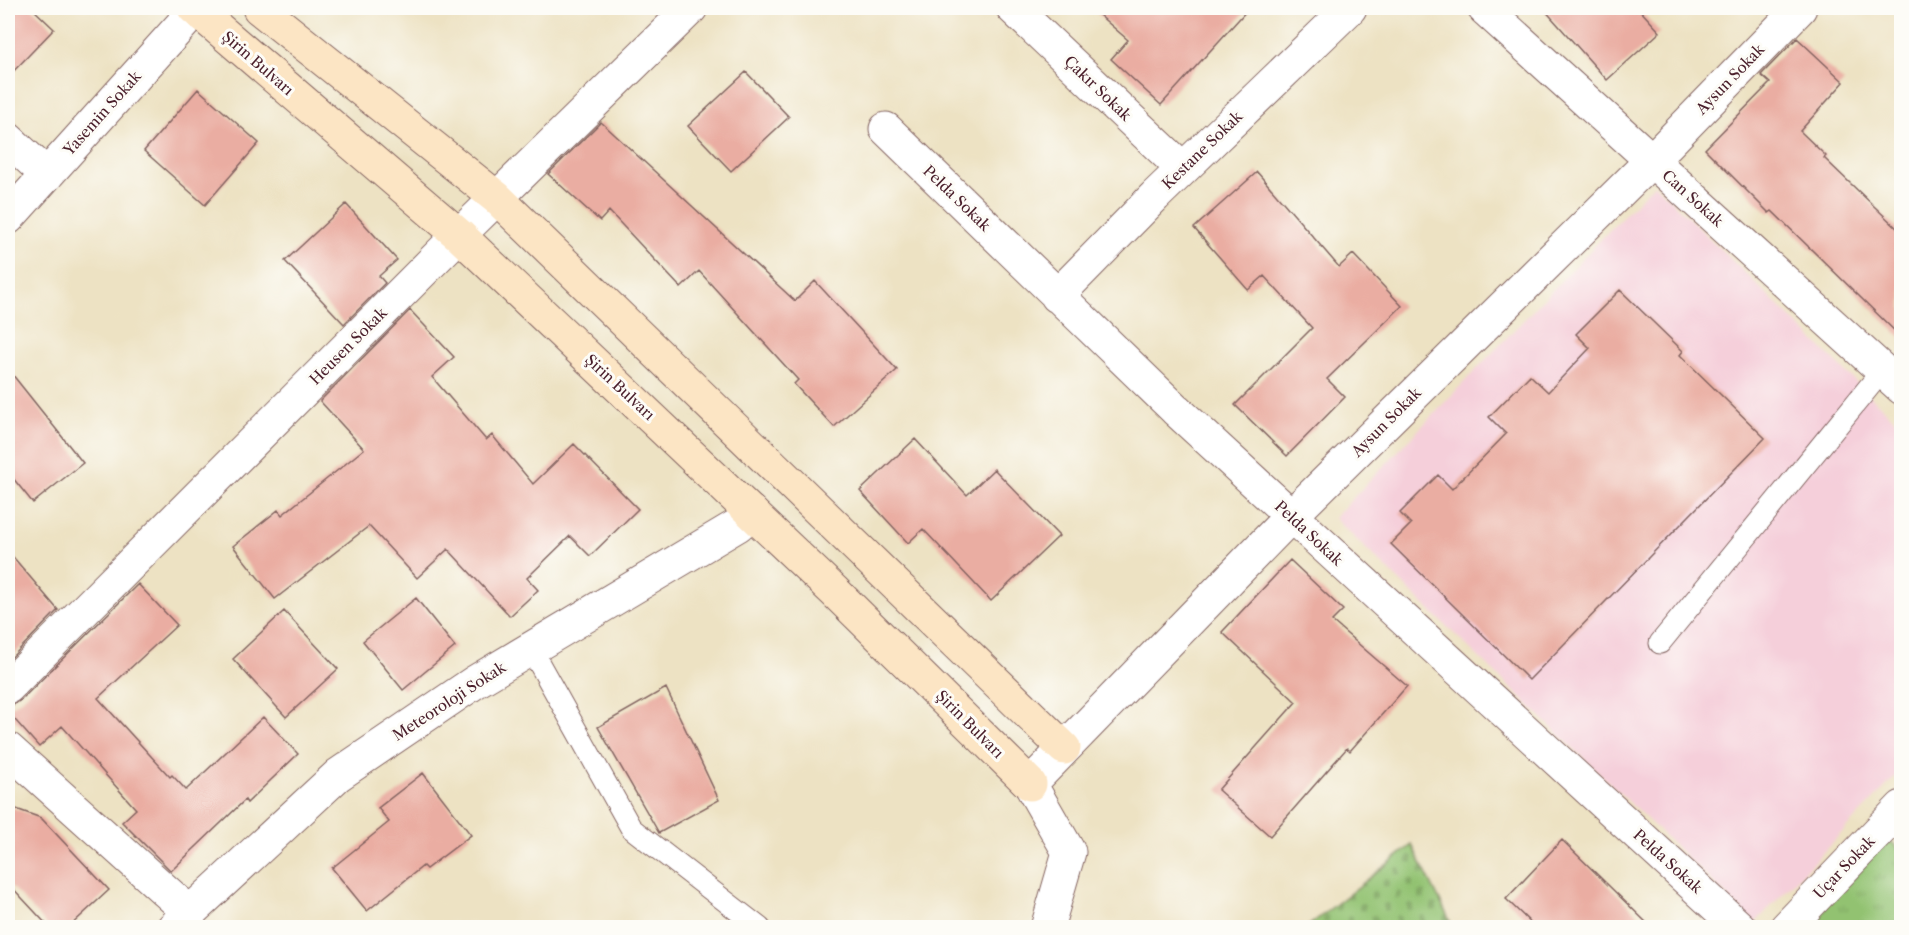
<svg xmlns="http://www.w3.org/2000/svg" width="1909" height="935" font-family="'Libre Caslon Text',serif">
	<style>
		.built { fill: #f5cfda }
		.grass { fill: url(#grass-tufts); stroke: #6e704e; stroke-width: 1.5 }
		.cemetery { fill: url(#cemetery-stones); stroke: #6e704e; stroke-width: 1.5 }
		.building { fill: #eaada2 }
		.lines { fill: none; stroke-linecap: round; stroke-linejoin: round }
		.service-casing { stroke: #836360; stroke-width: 23 }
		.minor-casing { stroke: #836360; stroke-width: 35 }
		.secondary-casing { stroke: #836360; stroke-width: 35 }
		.service { stroke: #fff; stroke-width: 21 }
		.minor { stroke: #fff; stroke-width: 33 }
		.secondary { stroke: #fce5c4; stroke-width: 33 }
		.labels { text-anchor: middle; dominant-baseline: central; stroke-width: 6; stroke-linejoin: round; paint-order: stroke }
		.street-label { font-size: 15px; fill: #4a1f2b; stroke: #fdfcf7 }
	</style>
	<defs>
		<pattern id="grass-tufts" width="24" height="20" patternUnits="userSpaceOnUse" patternTransform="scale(1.5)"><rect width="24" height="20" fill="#92c271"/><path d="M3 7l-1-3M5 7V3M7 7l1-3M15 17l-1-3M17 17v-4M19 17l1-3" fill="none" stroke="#7fa662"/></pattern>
		<pattern id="cemetery-stones" width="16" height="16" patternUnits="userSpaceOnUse" patternTransform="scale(1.5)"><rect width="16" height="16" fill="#92c271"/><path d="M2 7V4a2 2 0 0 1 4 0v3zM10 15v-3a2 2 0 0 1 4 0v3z" fill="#7fa662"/></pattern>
	</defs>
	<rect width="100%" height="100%" fill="#fdfcf7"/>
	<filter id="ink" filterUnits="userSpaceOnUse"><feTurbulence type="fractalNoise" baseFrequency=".0167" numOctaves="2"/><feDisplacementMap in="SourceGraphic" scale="12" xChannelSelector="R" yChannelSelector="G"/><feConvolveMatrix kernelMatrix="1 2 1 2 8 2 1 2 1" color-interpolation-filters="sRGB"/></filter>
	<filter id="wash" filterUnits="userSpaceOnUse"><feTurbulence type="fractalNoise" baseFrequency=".008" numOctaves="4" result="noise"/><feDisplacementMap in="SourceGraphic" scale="24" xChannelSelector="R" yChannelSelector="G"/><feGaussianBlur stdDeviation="1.35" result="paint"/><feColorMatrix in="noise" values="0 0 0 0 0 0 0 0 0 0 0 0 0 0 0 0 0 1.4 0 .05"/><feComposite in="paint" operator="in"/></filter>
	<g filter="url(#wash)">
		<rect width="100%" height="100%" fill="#ede2c3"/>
		<path class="built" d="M1654 184 1901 426V771L1755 923 1334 518Z"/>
		<path class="grass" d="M1882 833 1901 851V927L1796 928Z"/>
		<path class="cemetery" d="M1412 845 1453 927H1307Z"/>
		<g id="blocks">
			<path class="building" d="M8 8H32L54 29 8 77Z
				M1091 8H1249L1161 105 1111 59 1128 40Z
				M1543 8H1638L1660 32 1607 80Z
				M1797 38 1844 82 1800 131 1826 156 1824 158 1902 233V338L1772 211 1769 213 1705 149 1770 83 1761 75Z
				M746 72 789 117 731 171 688 126Z
				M198 89 259 143 205 205 144 151Z
				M601 122 795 301 815 281 897 370 834 427 794 384 798 380 699 271 681 288 609 211 600 221 548 174Z
				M1257 172 1339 267 1353 254 1402 306 1327 379 1345 397 1287 456 1235 405 1312 328 1264 276 1248 290 1194 228Z
				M346 204 397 260 379 276 385 283 344 324 285 261Z
				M1620 290 1683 351 1680 355 1765 438 1529 680 1391 544 1411 524 1400 513 1438 475 1452 489 1506 434 1489 417 1530 375 1548 392 1590 348 1576 334Z
				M410 310 454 357 432 377 486 440 492 435 533 484 574 444 638 509 590 556 570 536 527 578 538 590 510 616 448 549 417 578 369 526 275 599 233 546 278 510 282 515 364 449 320 401Z
				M8 369 83 463 33 503 8 472Z
				M915 439 967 495 994 469 1059 536 991 601 923 529 908 543 860 491Z
				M8 551 58 610 8 661Z
				M1290 560 1343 610 1332 621 1407 686 1350 751 1347 748 1270 836 1218 790 1296 702 1222 632Z
				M138 584 177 625 98 698 170 777 172 775 186 790 263 717 298 754 247 803 245 800 171 871 122 822 136 809 62 726 39 747 8 712V705H13L21 700Z
				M416 598 455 647 403 690 363 641Z
				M284 611 338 669 286 717 233 659Z
				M666 688 719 800 659 833 598 727Z
				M423 773 471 835 426 869 423 866 367 911 332 868 389 822 378 808Z
				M8 806 41 818 109 890 69 927H49L8 883Z
				M1562 840 1651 927H1535L1506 899Z"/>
		</g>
	</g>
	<g filter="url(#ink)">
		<use href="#blocks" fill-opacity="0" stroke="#836360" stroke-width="1.5"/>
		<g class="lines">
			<g class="service-casing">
				<path id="service" d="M1660 643 1882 371
					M531 649 631 828 760 928"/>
			</g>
			<g class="minor-casing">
				<path id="minor" d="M1013 8 1183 169
					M1484 8 1902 388
					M886 129 1175 409 1740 928
					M8 139 47 175
					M8 218 197 8
					M1057 296 1155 196 1350 8
					M8 687 459 235 691 8
					M8 749 189 912
					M173 928 338 775 475 682 738 525 751 512
					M1047 928 1069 852 1030 784 1291 516 1652 160 1800 8
					M1786 928 1902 807"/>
			</g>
			<g class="secondary-casing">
				<path id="secondary" d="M194 8 459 235 834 591 1030 784
					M259 8 497 198 1064 748"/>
			</g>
			<use href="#service" class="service"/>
			<use href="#minor" class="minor"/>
			<use href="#secondary" class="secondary"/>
		</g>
	</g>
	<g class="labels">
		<g class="street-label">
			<text transform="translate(258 63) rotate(41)">Şirin Bulvarı</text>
			<text transform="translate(1730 79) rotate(-46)">Aysun Sokak</text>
			<text transform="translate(1098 88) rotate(44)">Çakır Sokak</text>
			<text transform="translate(102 113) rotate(-48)">Yasemin Sokak</text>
			<text transform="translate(1202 150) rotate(-44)">Kestane Sokak</text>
			<text transform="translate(957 198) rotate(44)">Pelda Sokak</text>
			<text transform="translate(1693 198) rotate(42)">Can Sokak</text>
			<text transform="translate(348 346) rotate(-45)">Heusen Sokak</text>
			<text transform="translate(620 387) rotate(43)">Şirin Bulvarı</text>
			<text transform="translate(1386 422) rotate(-45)">Aysun Sokak</text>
			<text transform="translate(1309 533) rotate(43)">Pelda Sokak</text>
			<text transform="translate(449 701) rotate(-33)">Meteoroloji Sokak</text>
			<text transform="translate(970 724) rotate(45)">Şirin Bulvarı</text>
			<text transform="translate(1668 861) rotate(42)">Pelda Sokak</text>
			<text transform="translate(1844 867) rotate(-46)">Uçar Sokak</text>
		</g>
	</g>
	<rect width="1909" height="935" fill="none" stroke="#fdfcf7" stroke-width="30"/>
</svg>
